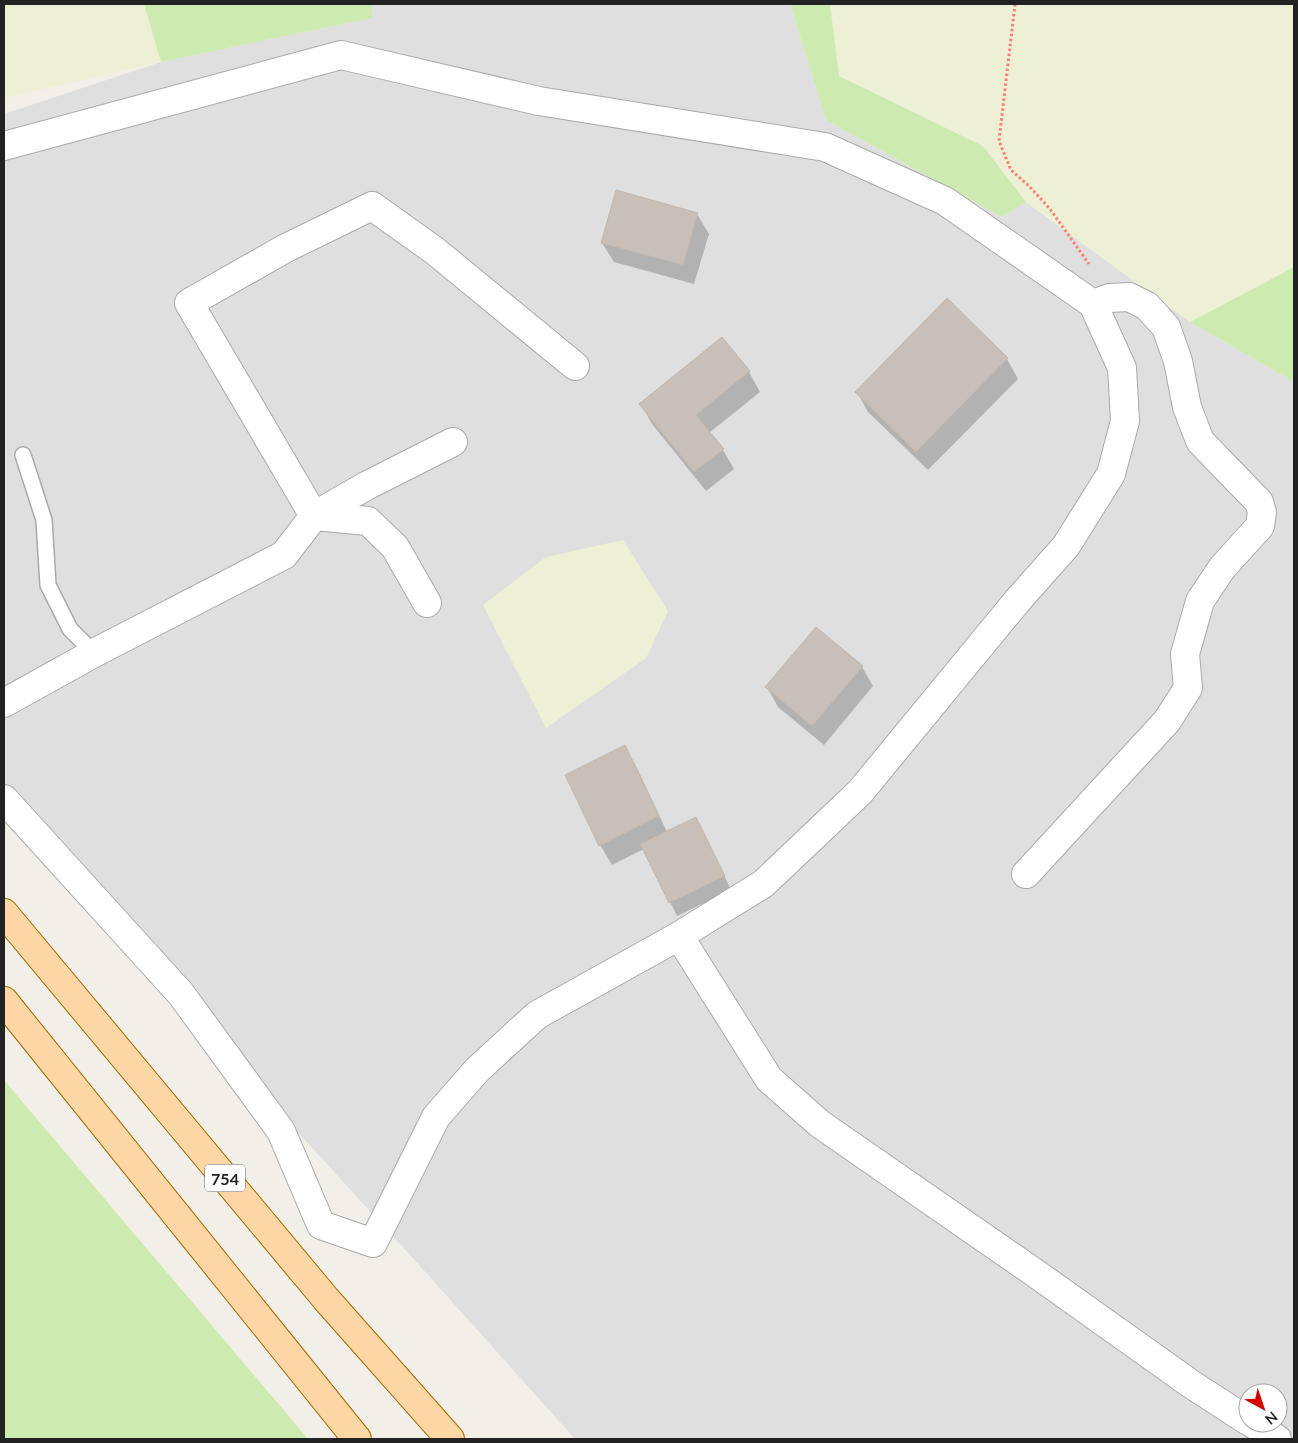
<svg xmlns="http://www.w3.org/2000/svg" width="1298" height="1443" font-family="Lato,sans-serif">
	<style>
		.residential { fill: #e0dfdf; fill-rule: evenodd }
		.farmland { fill: #eef0d5 }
		.grass { fill: #cdebb0 }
		.shadow { fill: #0003 }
		.building { fill: #c7bfb8; stroke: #c4b6ab }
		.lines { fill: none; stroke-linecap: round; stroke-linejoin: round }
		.lane-casing { stroke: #a9a9a9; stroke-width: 18 }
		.street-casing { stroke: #a9a9a9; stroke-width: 30 }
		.primary-casing { stroke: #a06b00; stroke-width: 30 }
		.path { stroke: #fa8072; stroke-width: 3; stroke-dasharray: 2.5 2.5; stroke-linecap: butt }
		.lane { stroke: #fff; stroke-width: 15 }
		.street { stroke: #fff; stroke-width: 28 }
		.primary { stroke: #fcd6a4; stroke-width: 28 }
		.labels { text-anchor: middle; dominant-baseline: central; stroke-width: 4.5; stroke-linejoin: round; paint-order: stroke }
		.shield { fill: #fff; stroke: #646464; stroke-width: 1 }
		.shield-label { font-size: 16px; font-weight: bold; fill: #222 }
	</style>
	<rect width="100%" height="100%" fill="#f2efe9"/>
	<path class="residential" d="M372 4H790L826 120 1002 217 1026 202 1190 322 1294 382V1439H575L429 1276 4 810V114L161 62 372 18ZM1248 1393H1278V1423H1248Z"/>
	<path class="farmland" d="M4 4H144L161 62 4 98Z
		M830 4H1294V267L1190 322 1026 202 983 146 839 76Z
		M623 540 668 611 646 658 546 728 483 605 546 557Z"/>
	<path class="grass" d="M144 4H372V18L161 62Z
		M790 4H830L839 76 983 146 1026 202 1002 217 826 120Z
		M1294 267V382L1190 322Z
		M4 1080 308 1439H4Z"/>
	<path class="shadow" d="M697 214 709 234 694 284 614 262 602 243Z
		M722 339 749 372 760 392 709 433 723 450 734 469 706 491 652 424 641 404Z
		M1007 359 1018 379 928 470 868 412 857 392Z
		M862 667 873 686 824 745 778 707 767 687Z
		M625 747 636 766 667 832 703 831 731 890 677 916 644 849 612 865 600 845Z"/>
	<path class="building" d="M616 190 698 213 683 265 601 243Z
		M947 298 1008 358 916 452 855 392Z
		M722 337 750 371 696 415 724 449 694 472 639 404Z
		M816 627 863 666 812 726 765 687Z
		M625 745 659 816 599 846 565 775Z
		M696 817 725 876 669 903 640 844Z"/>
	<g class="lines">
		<g class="lane-casing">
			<path id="lane" d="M23 455 44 520 48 585 70 629 94 653"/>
		</g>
		<g class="street-casing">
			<path id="street" d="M4 146 341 55 539 101 825 147 945 201 1093 304 1109 298 1129 297 1147 306 1166 327 1178 361 1187 407 1200 441 1259 502 1262 512 1260 526 1222 568 1200 601 1185 654 1188 688 1167 721 1026 874
				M427 603 395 547 368 521 314 516 189 303 286 248 372 206 435 251 575 366
				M4 703 94 653 284 555 314 516 366 486 453 442
				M4 799 181 994 281 1131 321 1225 373 1243 436 1117 477 1070 537 1015 679 936 763 884 860 792 1018 600 1066 546 1111 474 1125 421 1122 368 1093 304
				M679 936 769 1079 820 1124 1035 1273 1191 1384 1248 1421
				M1252 1423 1277 1439"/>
		</g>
		<g class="primary-casing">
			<path id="primary" d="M4 913 326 1299 450 1439
				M4 1001 357 1439"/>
		</g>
		<path class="path" d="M1015 4 999 141 1011 170 1029 186 1050 209 1089 264"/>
		<use href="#lane" class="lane"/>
		<use href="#street" class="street"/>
		<use href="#primary" class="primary"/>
	</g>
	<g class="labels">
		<rect class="shield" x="205" y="1164.5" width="40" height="27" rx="4"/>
		<g class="shield-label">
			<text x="225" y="1178">754</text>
		</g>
	</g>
	<rect width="1298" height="1443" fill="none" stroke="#222222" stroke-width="10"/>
	<g transform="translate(1263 1408) rotate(140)"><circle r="24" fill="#ffffff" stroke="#a7a7a7"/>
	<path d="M0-4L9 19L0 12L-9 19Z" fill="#d40000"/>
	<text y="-8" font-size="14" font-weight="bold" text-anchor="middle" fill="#222222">N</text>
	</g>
</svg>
